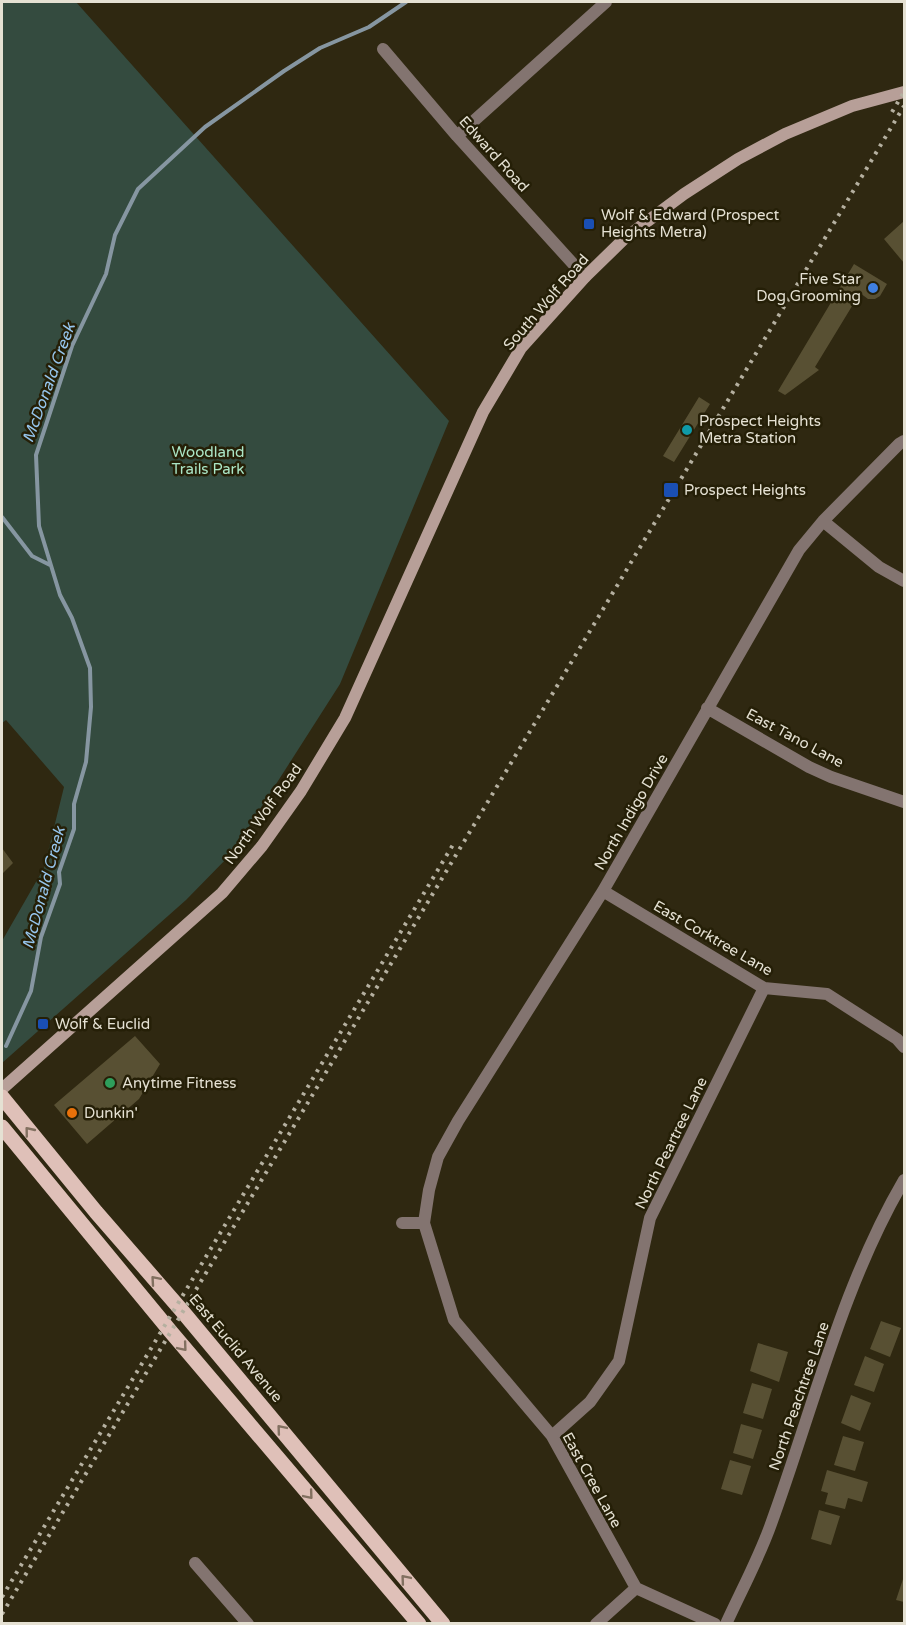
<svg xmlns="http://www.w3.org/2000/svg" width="906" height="1625" font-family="'Varela Round',sans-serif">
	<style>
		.green { fill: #344b3f }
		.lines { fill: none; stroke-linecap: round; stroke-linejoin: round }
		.stream { stroke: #8696a1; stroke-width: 4 }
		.building { fill: #585033 }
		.street { stroke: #837470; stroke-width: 12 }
		.secondary { stroke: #b79f98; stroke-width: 12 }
		.primary { stroke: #dfc0b8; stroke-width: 15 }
		.rail { stroke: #b5b0a0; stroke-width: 4; stroke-dasharray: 3 6; stroke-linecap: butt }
		.oneway { stroke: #827060 }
		.transit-dot { fill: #1a4fb4; stroke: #251f07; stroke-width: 2 }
		.shop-dot { fill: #3f7fe0; stroke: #251f07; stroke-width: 2 }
		.culture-dot { fill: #0f9aa8; stroke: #251f07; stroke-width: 2 }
		.leisure-dot { fill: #2e9e5b; stroke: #251f07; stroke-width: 2 }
		.food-dot { fill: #e8710a; stroke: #251f07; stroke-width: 2 }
		.labels { text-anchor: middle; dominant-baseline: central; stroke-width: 5; stroke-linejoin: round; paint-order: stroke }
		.street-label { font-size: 15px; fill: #e5e1d3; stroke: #251f07 }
		.poi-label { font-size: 15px; fill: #e5e1d3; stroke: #251f07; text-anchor: start }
		.park-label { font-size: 15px; fill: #abe6c6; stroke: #251f07 }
		.water-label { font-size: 16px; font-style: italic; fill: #96c5ec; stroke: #251f07 }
	</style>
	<rect width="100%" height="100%" fill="#2f2811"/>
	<path class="green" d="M2 2H76L449 421 340 684 232 853 186 900 2 1063V941L44 868 64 787 6 720 2 723Z"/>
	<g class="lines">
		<path class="stream" d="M2 517 32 556 50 565
			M6 1046 31 991 41 937 60 884 59 872 74 829V804L86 762 91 707 90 668 72 618 60 595 39 526 36 455 72 346 106 274 115 235 138 189 205 127 284 71 320 48 369 27 406 2"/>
	</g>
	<path class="building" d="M904 221V263L884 239Z
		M854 264 887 284 880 296 875 299H868L860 293 815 367 819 370 785 395 778 391Z
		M699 397 710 404 674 462 663 456Z
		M2 848 13 863 2 874Z
		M135 1036 160 1064 139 1099 87 1144 54 1105Z
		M881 1321 901 1328 890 1357 870 1349Z
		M758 1343 788 1352 779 1382 750 1371Z
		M865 1356 884 1364 874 1392 854 1385Z
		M752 1383 772 1389 763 1419 743 1413Z
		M851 1395 871 1403 860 1431 841 1423Z
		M741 1424 762 1430 753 1459 733 1453Z
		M843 1436 864 1442 855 1471 834 1465Z
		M730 1460 751 1466 742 1495 721 1489Z
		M827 1470 868 1482 862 1502 848 1498 845 1509 825 1504 828 1493 821 1491Z
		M819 1510 840 1516 831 1545 811 1539Z
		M904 1576V1602L896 1600Z"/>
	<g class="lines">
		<path class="street" d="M383 49 457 136 585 277
			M457 136 606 2
			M823 521 879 567 904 581
			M707 708 809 767 831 777 904 802
			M603 891 764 988 827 994 897 1039 904 1047
			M402 1223H424
			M552 1436 590 1402 619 1361 650 1218 764 988
			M195 1563 248 1624
			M596 1624 636 1588
			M715 1624 636 1588 552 1436 454 1320 424 1223 429 1190 438 1157 458 1121 603 891 799 550 823 521 899 444 904 441
			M726 1624C741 1591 759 1558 771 1524 813 1409 842 1286 904 1180"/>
		<path class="secondary" d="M2 1089 222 893 262 846 301 791 345 718 483 412 521 348 585 277 625 238 684 194 738 159 785 134 852 106 904 92"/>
		<path class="primary" d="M2 1097 96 1212 183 1312 443 1624
			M2 1127 171 1332 419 1624"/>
		<path class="rail" d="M892 112 904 92
			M2 1597 454 843
			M2 1614 904 106"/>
	</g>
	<defs><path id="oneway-chevron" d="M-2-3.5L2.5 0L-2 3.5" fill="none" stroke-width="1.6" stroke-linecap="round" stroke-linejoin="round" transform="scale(1.5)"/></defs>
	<g class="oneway">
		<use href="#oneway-chevron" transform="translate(29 1131) rotate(-129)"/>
		<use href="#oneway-chevron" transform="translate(155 1280) rotate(-131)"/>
		<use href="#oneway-chevron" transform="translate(183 1347) rotate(50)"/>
		<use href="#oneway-chevron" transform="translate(281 1429) rotate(-130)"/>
		<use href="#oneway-chevron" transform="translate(309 1495) rotate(50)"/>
		<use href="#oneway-chevron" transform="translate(405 1579) rotate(-130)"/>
	</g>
	<g class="transit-dot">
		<rect x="583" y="218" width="12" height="12" rx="3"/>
		<rect x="663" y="482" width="16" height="16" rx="3"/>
		<rect x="37" y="1018" width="12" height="12" rx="3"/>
	</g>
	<circle class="shop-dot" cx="873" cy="288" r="6"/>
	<circle class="culture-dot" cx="687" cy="430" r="6"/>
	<circle class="leisure-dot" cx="110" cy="1083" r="6"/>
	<circle class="food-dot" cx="72" cy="1113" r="6"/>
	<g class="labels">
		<g class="street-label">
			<text transform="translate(494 154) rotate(48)">Edward Road</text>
			<text transform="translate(546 302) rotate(-49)">South Wolf Road</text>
			<text transform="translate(795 738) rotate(28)">East Tano Lane</text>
			<text transform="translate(631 812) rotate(-60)">North Indigo Drive</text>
			<text transform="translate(263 814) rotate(-54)">North Wolf Road</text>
			<text transform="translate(713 938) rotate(30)">East Corktree Lane</text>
			<text transform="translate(671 1143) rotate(-64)">North Peartree Lane</text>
			<text transform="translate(236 1348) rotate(50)">East Euclid Avenue</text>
			<text transform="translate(799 1396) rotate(-71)">North Peachtree Lane</text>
			<text transform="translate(592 1480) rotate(61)">East Cree Lane</text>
		</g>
		<g class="poi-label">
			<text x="601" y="215">Wolf &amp; Edward (Prospect<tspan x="601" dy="17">Heights Metra)</tspan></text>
			<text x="861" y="279" text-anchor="end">Five Star<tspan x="861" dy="17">Dog Grooming</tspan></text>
			<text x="699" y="421">Prospect Heights<tspan x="699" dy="17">Metra Station</tspan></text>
			<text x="684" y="490">Prospect Heights</text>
			<text x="55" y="1024">Wolf &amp; Euclid</text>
			<text x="122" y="1083">Anytime Fitness</text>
			<text x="84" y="1113">Dunkin'</text>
		</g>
		<g class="park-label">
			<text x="208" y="452">Woodland<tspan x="208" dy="17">Trails Park</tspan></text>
		</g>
		<g class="water-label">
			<text transform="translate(49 383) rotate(-70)">McDonald Creek</text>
			<text transform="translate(44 888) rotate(-75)">McDonald Creek</text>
		</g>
	</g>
	<rect width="906" height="1625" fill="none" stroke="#e5e1d3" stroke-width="6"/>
</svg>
